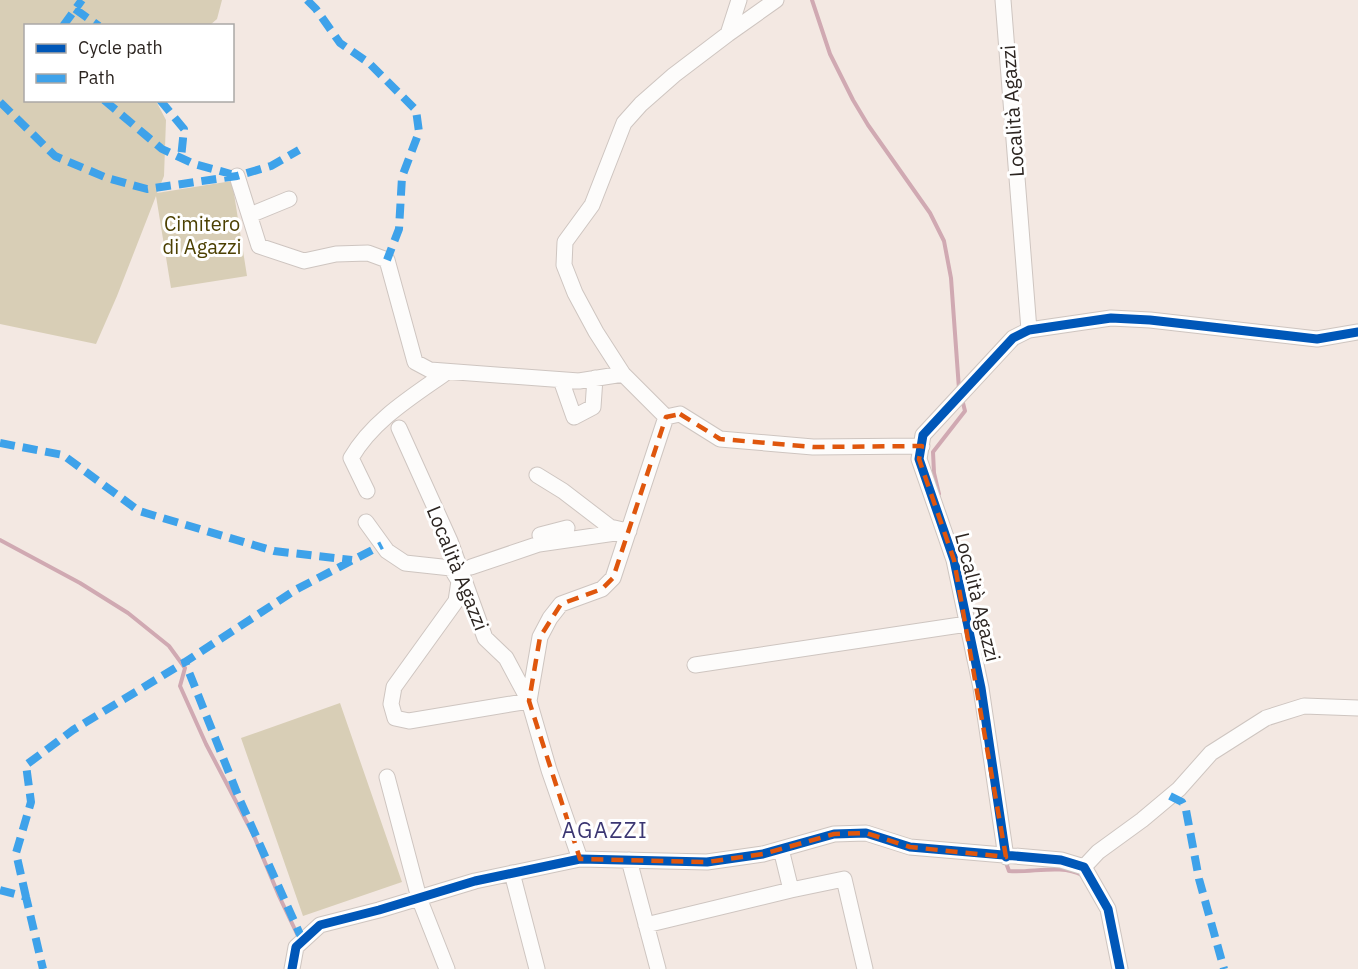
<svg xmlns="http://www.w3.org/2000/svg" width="1358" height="969" font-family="'IBM Plex Sans',sans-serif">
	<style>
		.green { fill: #d8ceb6 }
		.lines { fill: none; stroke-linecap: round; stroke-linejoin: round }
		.stream { stroke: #d0a9b2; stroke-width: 4 }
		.minor-casing { stroke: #cec5c0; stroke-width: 17 }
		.minor { stroke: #fdfcfb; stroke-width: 15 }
		.quiet { stroke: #3ea2ea; stroke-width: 8; stroke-dasharray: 15 8; stroke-linecap: butt }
		.cycleway-casing { stroke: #fff; stroke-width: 13 }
		.cycleway { stroke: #0057b8; stroke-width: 9 }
		.marked { fill: none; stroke: #df560d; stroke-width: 4.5; stroke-dasharray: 12 8; stroke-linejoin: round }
		.labels { text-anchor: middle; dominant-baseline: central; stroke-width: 6; stroke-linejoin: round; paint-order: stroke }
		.street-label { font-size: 20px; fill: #2c2521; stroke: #fff }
		.park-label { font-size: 20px; fill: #4c4002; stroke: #fff }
		.quarter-label { font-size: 22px; letter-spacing: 1.5px; fill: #3b3672; stroke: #fff }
	</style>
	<rect width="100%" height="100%" fill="#f3e8e2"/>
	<path class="green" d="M0 0H222L217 19 210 25 26 26V100L156 101 166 120 164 176 157 193 232 181 247 276 171 288 156 196 117 296 96 344 0 324Z
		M340 703 402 882 303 916 241 738Z"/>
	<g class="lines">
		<path class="stream" d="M812 0 830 54 853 100 868 125 930 213 944 241 951 278 959 389
			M939 494 934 473 933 452 965 411 962 399
			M0 540 80 583 128 613 169 646 185 668 180 686 206 744 254 836 279 896 299 938
			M1005 860 1009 871C1032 873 1061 864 1082 875"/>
		<g class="minor-casing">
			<path id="minor" d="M739 0 728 34 674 75 641 104 624 123 592 205 565 242 564 265 575 293 596 332 623 374 666 417 680 414 720 439 813 447 922 446
				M1003 0 1029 330
				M728 34 776 0
				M237 176 259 246 304 261 336 254 368 253 387 260 415 362 430 370 579 381 623 374
				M250 215 289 199
				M561 380 574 417 593 407 595 378
				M537 475 563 491 610 527 623 530
				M367 491 351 458C373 420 413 396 447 372
				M366 522 387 551 405 563 451 568 459 581 456 601 394 687 391 704 395 718 409 721 529 701 506 658 485 638 450 541 399 428
				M540 535 567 528
				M471 567 539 544 629 531
				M695 665 967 624
				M387 777 419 898 447 969
				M781 849 791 890 844 879 865 969
				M1006 857 981 688 954 560 919 459 923 435 1013 338 1029 330 1111 318 1150 320 1317 339 1358 332
				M580 859 549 770 529 701 540 637 550 618 561 604 602 589 613 578 666 417
				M629 860 658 969
				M1084 867 1098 852 1142 820 1179 789 1211 753 1266 718 1304 706 1358 708
				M512 873 537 969
				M646 925 791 890
				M292 969 296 947 320 925 379 910 475 881 580 859 707 862 763 854 834 834 866 833 910 847 1061 860 1084 867 1108 909 1120 969"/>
		</g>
		<use href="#minor" class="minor"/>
		<path class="quiet" d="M307 0 316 9 340 43 369 63 416 110 419 132 402 177 399 229 387 260
			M75 9 99 26
			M63 26 82 0
			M104 100 162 149 194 164 231 174
			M160 100 184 129 181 158
			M0 102 55 156 107 178 147 189 237 176 271 166 299 150
			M0 443 63 455 139 511 274 551 352 560
			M1170 796 1182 802 1186 810 1199 879 1224 969
			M0 890 26 897 43 969
			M26 897 16 853 31 802 26 765 73 730 185 662
			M303 941 239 798 185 662 297 589 382 545"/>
		<g class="cycleway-casing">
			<path id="cycleway" d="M1006 857 981 688 954 560 919 459 923 435 1013 338 1029 330 1111 318 1150 320 1317 339 1358 332
				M292 969 296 947 320 925 379 910 475 881 580 859 707 862 763 854 834 834 866 833 910 847 1061 860 1084 867 1108 909 1120 969"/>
		</g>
		<use href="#cycleway" class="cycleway"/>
	</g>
	<path class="marked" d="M680 414 720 439 813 447 922 446 919 459 954 560 1006 857 910 847 866 833 834 834 763 854 707 862 580 859 529 701 540 637 561 604 602 589 613 578 666 417Z"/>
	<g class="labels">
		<g class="street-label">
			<text transform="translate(1012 111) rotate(-94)">Località Agazzi</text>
			<text transform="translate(458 568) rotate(68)">Località Agazzi</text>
			<text transform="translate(978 597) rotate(76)">Località Agazzi</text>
		</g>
		<g class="park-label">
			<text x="202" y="223">Cimitero<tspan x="202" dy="23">di Agazzi</tspan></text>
		</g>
		<g class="quarter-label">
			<text x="605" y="829">AGAZZI</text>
		</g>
	</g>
	<rect x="24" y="24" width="210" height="78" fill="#ffffff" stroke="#aba8a6" stroke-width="1.5"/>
	<rect x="36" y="44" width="30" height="9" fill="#0057b8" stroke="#aba8a6" stroke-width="1.5"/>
	<text x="78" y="54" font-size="18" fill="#2c2521">Cycle path</text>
	<rect x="36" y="74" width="30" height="9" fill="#3ea2ea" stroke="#aba8a6" stroke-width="1.5"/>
	<text x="78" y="84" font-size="18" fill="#2c2521">Path</text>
</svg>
